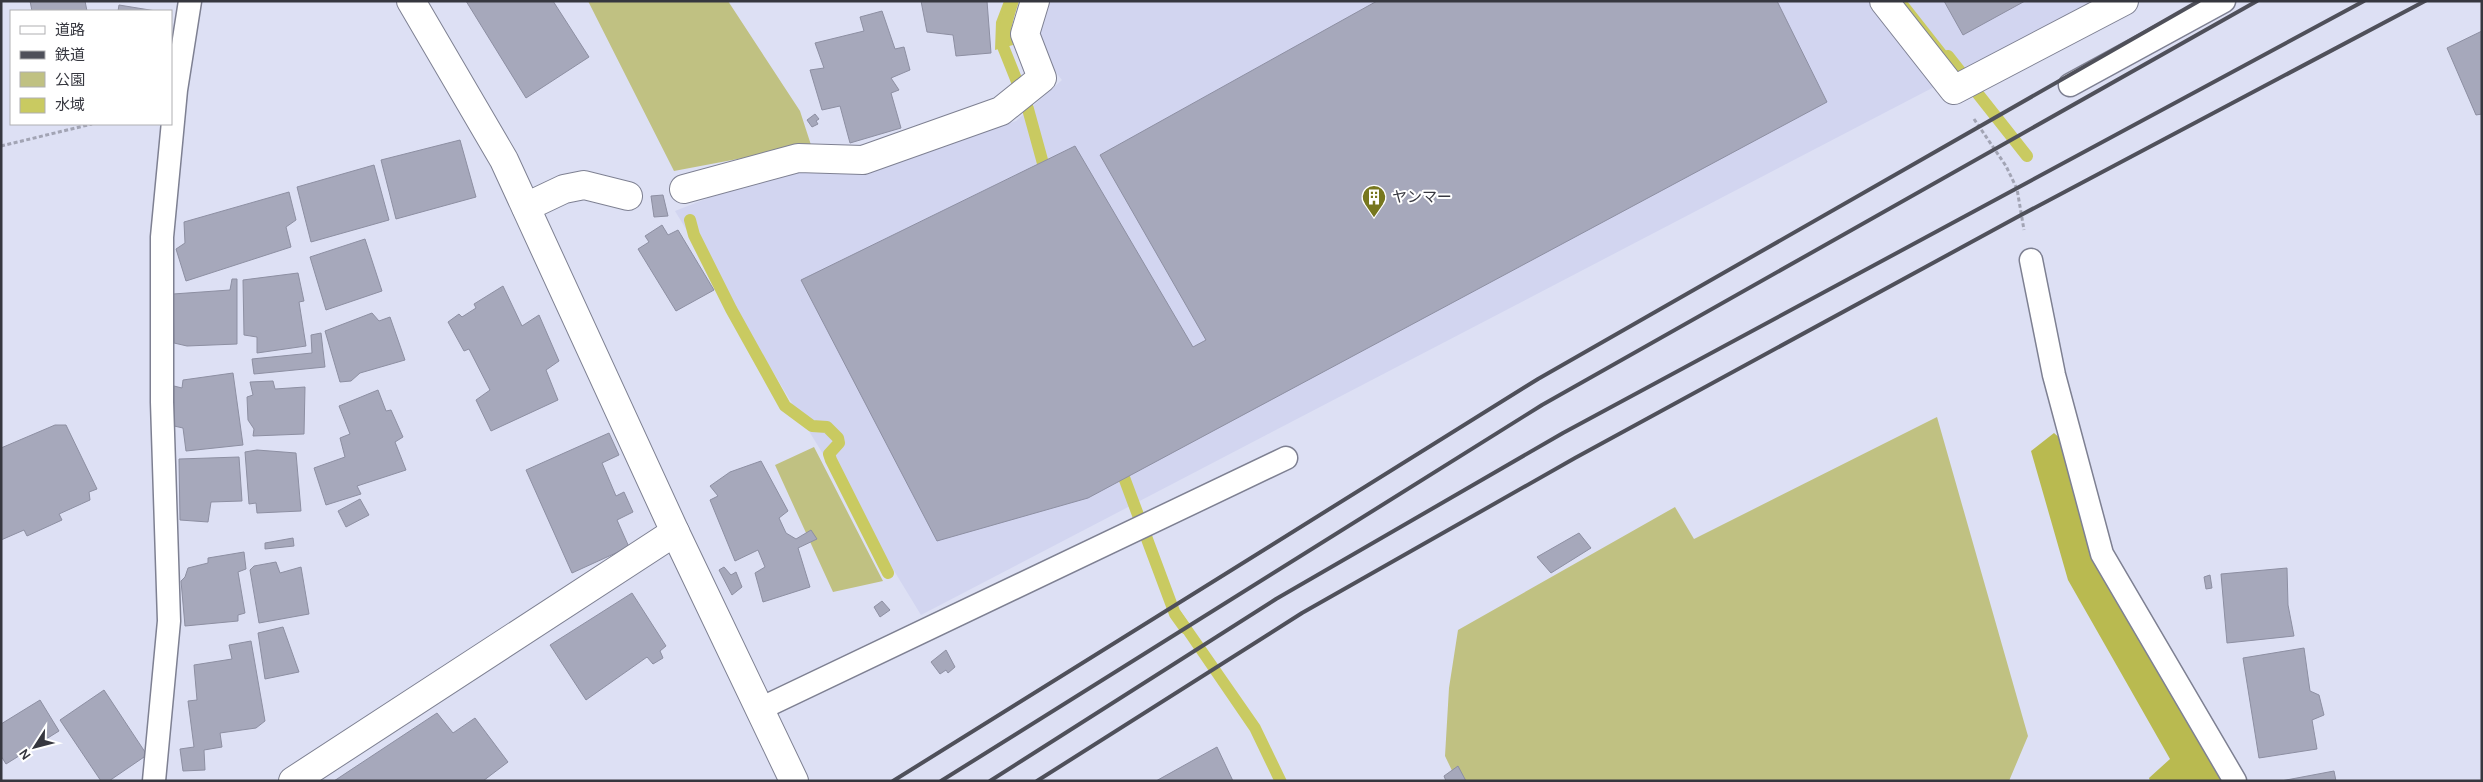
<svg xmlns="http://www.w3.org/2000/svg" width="2483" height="782" font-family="Karla,'Noto Sans JP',sans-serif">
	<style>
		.built { fill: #d2d5f0 }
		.green { fill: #c0c182 }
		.forest { fill: #b9ba50 }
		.water { fill: #c9ca61 }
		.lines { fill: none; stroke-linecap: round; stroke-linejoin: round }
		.stream { stroke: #c9ca61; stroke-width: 12 }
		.building { fill: #a6a8bb; stroke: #8d8fa2 }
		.service-casing { stroke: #7e8092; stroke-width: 25 }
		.minor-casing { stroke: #7e8092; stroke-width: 30 }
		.tertiary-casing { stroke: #7e8092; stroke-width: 30 }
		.path { stroke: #a2a4b4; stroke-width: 3; stroke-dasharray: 4 2.5; stroke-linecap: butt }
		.service { stroke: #fff; stroke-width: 22 }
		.minor { stroke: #fff; stroke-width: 28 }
		.tertiary { stroke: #fff; stroke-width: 28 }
		.rail { stroke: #4f505a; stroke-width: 4 }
		.labels { text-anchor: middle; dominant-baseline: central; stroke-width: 4; stroke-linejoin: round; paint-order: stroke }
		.poi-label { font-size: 15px; fill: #36373f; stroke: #fff; text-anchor: start }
	</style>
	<rect width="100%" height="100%" fill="#dde0f4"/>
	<path class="built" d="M1043 1H2099L921 615 675 211 777 171 866 173 1016 121 1062 80 1042 55 1036 23Z"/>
	<path class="green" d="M588 1H728L800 111 811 145 674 171Z
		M1937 417 2028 736 2009 781H1457L1445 756 1449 688 1458 630 1675 507 1694 539Z
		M814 447 883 581 833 592 775 465Z"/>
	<path class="forest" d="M2054 433 2062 440 2097 561 2224 781H2150L2149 778 2170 759 2068 580 2031 451Z"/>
	<path class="water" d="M1004 1H1019L1011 27 1013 45 995 50 996 22Z
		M1900 1H1907L1959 67 1955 70Z
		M1180 610 1260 725 1287 781H1274L1250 731 1172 617Z"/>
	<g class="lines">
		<path class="stream" d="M1011 1 1002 44 1028 109 1047 178
			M1948 56 2027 156
			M690 220 694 235 731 309 785 406 812 426 827 427 838 438 839 443 829 454 831 460 888 573
			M1119 464 1175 614 1185 628"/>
	</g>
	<path class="building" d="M30 1H85L87 11H32Z
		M466 1H553L589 57 526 98Z
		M921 1H987L991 53 956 56 953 35 927 32Z
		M1377 1H1777L1827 102 1088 498 937 541 801 280 1075 146 1193 347 1206 340 1100 155Z
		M1944 1H2025L1963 35Z
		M119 5 156 11H118Z
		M882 11 895 49 904 47 910 70 891 78 899 90 891 93 901 128 850 143 840 106 822 110 810 70 824 68 815 43 864 31 860 17Z
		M2482 31V114L2476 115 2447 48Z
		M815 114 819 119 816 121 818 124 812 127 807 120Z
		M460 140 476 197 396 219 381 160Z
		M374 165 389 220 311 242 297 187Z
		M289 192 296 220 286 227 291 247 186 281 176 249 185 243 184 222Z
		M663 195 668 216 654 217 651 196Z
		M662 225 668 235 678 230 714 290 676 311 638 249 649 242 645 236Z
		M365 239 382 291 326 310 310 257Z
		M298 273 304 301 299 302 306 346 257 353V337L244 335 243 280Z
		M232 279H237V344L187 346 174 343 173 294 230 290Z
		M503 286 522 326 539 315 559 361 546 370 558 400 491 431 476 400 490 390 469 349 464 351 448 322 459 314 462 317 476 308 474 304Z
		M372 313 379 321 390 317 405 360 360 373 351 381 340 382 325 331Z
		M321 333 325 367 254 374 252 359 312 353 311 335Z
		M233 373 243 445 186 451 183 428 174 426V386L182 388 183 380Z
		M273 381 275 389 305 387 304 434 253 436 254 429 248 420 247 397 253 395 250 382Z
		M378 390 386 411 391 410 403 437 395 442 406 470 357 486 361 494 326 505 314 468 345 457 340 438 350 434 339 406Z
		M55 425H66L97 489 89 492 90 500 59 514 62 520 27 536 24 530 1 540V448Z
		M609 433 619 455 602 463 616 496 624 492 633 512 617 520 629 547 572 573 526 470Z
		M257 450 296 453 301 511 257 513 256 503 249 504 245 452Z
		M239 457 242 501 211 502 208 522 180 520 179 459Z
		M761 461 788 511 779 518 786 533 796 539 811 530 817 539 798 548 810 587 763 602 755 573 765 567 758 550 735 561 710 500 718 496 710 486 730 472Z
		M360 499 369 515 346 527 338 511Z
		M1579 533 1591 548 1551 573 1537 557Z
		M293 538 294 546 265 549V543Z
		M244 552 246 569 238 572 245 613 238 615V621L185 626 181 581 185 577 188 568 208 563V558Z
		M276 562 280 573 301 567 309 614 259 623 250 570 254 566Z
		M724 567 731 575 736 572 742 587 732 595 719 570Z
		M2287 568 2288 605 2294 636 2227 643 2221 574Z
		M2210 575 2212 588 2206 589 2204 577Z
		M632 593 666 646 660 651 663 658 653 664 647 657 586 700 550 645Z
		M882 601 890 610 880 617 874 607Z
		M283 627 299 672 265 679 258 633Z
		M251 641 265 721 256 728 220 733 222 747 204 750 205 770 183 771 180 749 194 747 188 701 197 700 194 665 232 659 229 645Z
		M2304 648 2310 691 2319 695 2324 715 2312 720 2317 749 2259 758 2243 658Z
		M946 650 955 667 948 673 946 670 940 674 931 662Z
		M104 690 147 755 109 781H101L60 720Z
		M40 700 59 731 6 764 1 756V724Z
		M437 713 453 733 475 718 508 762 483 781H334Z
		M1217 747 1233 781H1156Z
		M1458 766 1466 781H1446L1444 776Z
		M2334 771 2336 781H2281Z"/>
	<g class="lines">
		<g class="service-casing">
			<path id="service" d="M2070 85 2224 1
				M2031 260 2054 375 2102 554 2235 781
				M760 709 1286 458
				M154 781 169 621 162 402V237L176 90 190 1"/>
		</g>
		<g class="minor-casing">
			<path id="minor" d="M1884 1 1954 90 2124 1
				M684 189 798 158 863 160 1001 111 1042 78 1025 34 1035 1
				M526 207 564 189 584 185 628 196
				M293 781 675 532"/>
		</g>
		<g class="tertiary-casing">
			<path id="tertiary" d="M411 1 504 160 675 532 794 781"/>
		</g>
		<path class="path" d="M1974 119 2006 166 2017 189 2024 230
			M1 146 92 124"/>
		<use href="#service" class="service"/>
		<use href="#minor" class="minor"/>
		<use href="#tertiary" class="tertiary"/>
		<path class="rail" d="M893 781 1538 379 2199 1
			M941 781 1542 405 2257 1
			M990 781 1276 599 1563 433 2364 1
			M1037 781 1302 613 1575 458 2021 215 2425 1"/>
	</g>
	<defs>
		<g id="building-pin" transform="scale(1.25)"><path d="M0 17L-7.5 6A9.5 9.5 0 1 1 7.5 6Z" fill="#77771e" stroke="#fff"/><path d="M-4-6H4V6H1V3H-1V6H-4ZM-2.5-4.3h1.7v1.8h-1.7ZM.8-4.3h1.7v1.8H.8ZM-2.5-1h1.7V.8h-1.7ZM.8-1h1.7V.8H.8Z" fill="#fff"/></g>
	</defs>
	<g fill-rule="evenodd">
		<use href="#building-pin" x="1374" y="197"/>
	</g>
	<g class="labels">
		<g class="poi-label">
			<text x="1392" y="197">ヤンマー</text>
		</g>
	</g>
	<rect width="2483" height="782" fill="none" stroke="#36373f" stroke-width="5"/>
	<rect x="10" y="10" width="162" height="115" fill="#ffffff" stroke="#afafb2"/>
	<rect x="20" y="26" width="25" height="8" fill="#ffffff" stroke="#afafb2"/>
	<text x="55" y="35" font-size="15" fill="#36373f">道路</text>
	<rect x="20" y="51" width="25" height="8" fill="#4f505a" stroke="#afafb2"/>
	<text x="55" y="60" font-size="15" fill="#36373f">鉄道</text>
	<rect x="20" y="72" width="25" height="15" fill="#c0c182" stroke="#afafb2"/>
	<text x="55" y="85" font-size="15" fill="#36373f">公園</text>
	<rect x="20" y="98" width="25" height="15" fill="#c9ca61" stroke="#afafb2"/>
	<text x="55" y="110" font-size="15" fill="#36373f">水域</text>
	<g transform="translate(35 747) rotate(234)" stroke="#ffffff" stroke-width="4" paint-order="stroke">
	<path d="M0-4L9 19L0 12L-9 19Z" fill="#36373f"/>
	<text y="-8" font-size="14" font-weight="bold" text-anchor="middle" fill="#36373f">N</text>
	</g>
</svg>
